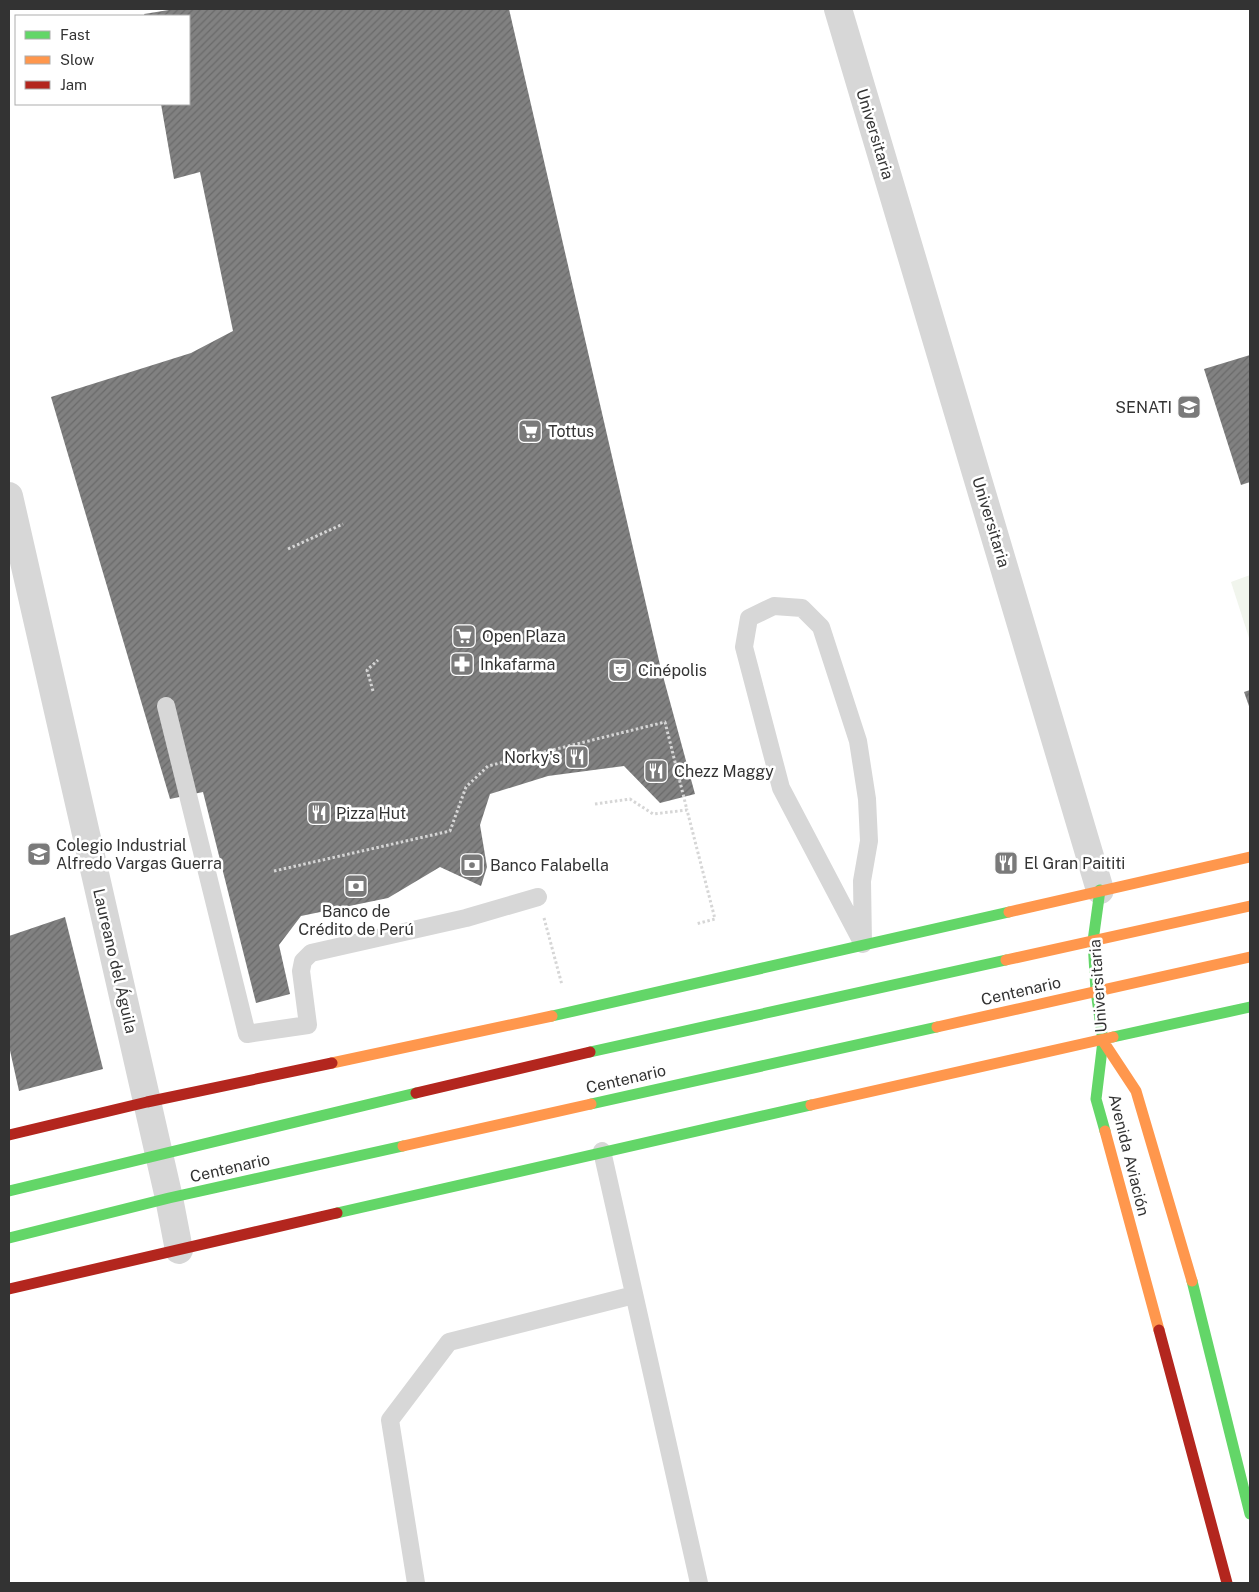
<svg xmlns="http://www.w3.org/2000/svg" width="1259" height="1592" font-family="'Public Sans',sans-serif">
	<style>
		.green { fill: #f1f5ed }
		.building { fill: url(#building-hatch) }
		.lines { fill: none; stroke-linecap: round; stroke-linejoin: round }
		.path { stroke: #d6d6d6; stroke-width: 3; stroke-dasharray: 2.5 2.5; stroke-linecap: butt }
		.lane { stroke: #d7d7d7; stroke-width: 18 }
		.street { stroke: #d7d7d7; stroke-width: 28 }
		.fast { stroke: #63d668; stroke-width: 11 }
		.slow { stroke: #ff974d; stroke-width: 11 }
		.jam { stroke: #b3261e; stroke-width: 11 }
		.labels { text-anchor: middle; dominant-baseline: central; stroke-width: 5; stroke-linejoin: round; paint-order: stroke }
		.street-label { font-size: 16px; fill: #333; stroke: #fff }
		.poi-label { font-size: 16px; fill: #333; stroke: #fff; text-anchor: start }
	</style>
	<defs>
		<pattern id="building-hatch" width="6" height="6" patternUnits="userSpaceOnUse" patternTransform="scale(1.25)"><rect width="6" height="6" fill="#818181"/><path d="M-1 1l2-2M0 6l6-6M5 7l2-2" fill="none" stroke="#6a6a6a"/></pattern>
	</defs>
	<rect width="100%" height="100%" fill="#fff"/>
	<path class="green" d="M1250 575V641L1231 582Z"/>
	<path class="building" d="M175 9H509L660 665 695 794 660 803 624 766 548 776 490 794 480 825 487 867 481 886 440 867 388 898 301 916 279 945 290 994 256 1003 203 792 170 799 51 397 191 353 233 331 200 172 174 179 161 104H189V16H145L144 14Z
		M1250 355V482L1241 485 1204 369Z
		M1250 690V709L1244 692Z
		M65 917 103 1069 19 1091 9 1046V936Z"/>
	<g class="lines">
		<path class="path" d="M288 549 343 524
			M373 691 367 670 378 660
			M595 804 630 799 653 814 687 810 715 919 696 924
			M274 871 450 831 466 787 488 766 665 722 687 810
			M544 918 562 985"/>
		<path class="lane" d="M774 606 802 608 821 627 858 741 867 799 869 841 862 881 863 944 781 788 744 647 749 618Z
			M166 706 247 1034 308 1025 301 971 303 961 311 953 466 918 538 897
			M602 1151 699 1583
			M416 1583 390 1420 449 1342 634 1295"/>
		<path class="street" d="M838 9 1100 890
			M9 496 169 1198 179 1250"/>
		<path class="fast" d="M1100 890 1093 941 1096 991 1103 1041 1096 1099 1105 1131
			M552 1016 1009 912
			M1113 1037 1250 1007
			M590 1052 1006 960
			M591 1104 937 1027
			M9 1191 416 1093
			M337 1213 811 1105
			M9 1238 169 1198 403 1146
			M1192 1281 1250 1514"/>
		<path class="slow" d="M1009 912 1250 857
			M1006 960 1250 906
			M937 1027 1250 957
			M1103 1041 1136 1091 1192 1281
			M332 1063 552 1016
			M811 1105 1113 1037
			M1105 1131 1159 1330
			M403 1146 591 1104"/>
		<path class="jam" d="M416 1093 590 1052
			M9 1135 147 1102 332 1063
			M9 1289 337 1213
			M1159 1330 1227 1583"/>
	</g>
	<defs>
		<g id="university-square" transform="scale(1.25)"><rect x="-9" y="-9" width="18" height="18" rx="4" fill="#7a7a7a" stroke="#fff"/><path d="M0-5L7-2L0 1L-7-2ZM-4 1L0 2.5L4 1V4Q0 6-4 4Z" fill="#fff"/></g>
		<g id="supermarket-square" transform="scale(1.25)"><rect x="-9" y="-9" width="18" height="18" rx="4" fill="#7a7a7a" stroke="#fff"/><path d="M-6-5.5h2.5l.6 2H6L4.5 2H-2.5L-4.4-4H-6ZM-1.5 3.2a1.3 1.3 0 1 0 .1 0ZM3 3.2a1.3 1.3 0 1 0 .1 0Z" fill="#fff"/></g>
		<g id="pharmacy-square" transform="scale(1.25)"><rect x="-9" y="-9" width="18" height="18" rx="4" fill="#7a7a7a" stroke="#fff"/><path d="M-2-6h4v4h4v4h-4v4h-4v-4h-4v-4h4Z" fill="#fff"/></g>
		<g id="theatre-square" transform="scale(1.25)"><rect x="-9" y="-9" width="18" height="18" rx="4" fill="#7a7a7a" stroke="#fff"/><path d="M-5-5.5Q0-4 5-5.5V0Q5 5 0 6Q-5 5-5 0ZM-3.3-2.5H-1v1.5H-3.3ZM1-2.5H3.3v1.5H1ZM-2.8 1Q0 5.5 2.8 1Z" fill="#fff"/></g>
		<g id="restaurant-square" transform="scale(1.25)"><rect x="-9" y="-9" width="18" height="18" rx="4" fill="#7a7a7a" stroke="#fff"/><path d="M-5-6h1v4h1v-4h1v4h1v-4h1v5L-1.5 .5V6h-2V.5L-5-1ZM5-6V6H3V1.5H1.5Q1.5-4 5-6Z" fill="#fff"/></g>
		<g id="bank-square" transform="scale(1.25)"><rect x="-9" y="-9" width="18" height="18" rx="4" fill="#7a7a7a" stroke="#fff"/><path d="M-6-4H6V4H-6ZM0-2.3a2.3 2.3 0 1 0 0 4.6a2.3 2.3 0 1 0 0-4.6Z" fill="#fff"/></g>
	</defs>
	<g fill-rule="evenodd">
		<use href="#university-square" x="1189" y="407"/>
		<use href="#supermarket-square" x="530" y="431"/>
		<use href="#supermarket-square" x="464" y="636"/>
		<use href="#pharmacy-square" x="462" y="664"/>
		<use href="#theatre-square" x="620" y="670"/>
		<use href="#restaurant-square" x="577" y="757"/>
		<use href="#restaurant-square" x="656" y="771"/>
		<use href="#restaurant-square" x="319" y="813"/>
		<use href="#university-square" x="39" y="854"/>
		<use href="#restaurant-square" x="1006" y="863"/>
		<use href="#bank-square" x="472" y="865"/>
		<use href="#bank-square" x="356" y="886"/>
	</g>
	<g class="labels">
		<g class="street-label">
			<text transform="translate(875 134) rotate(73)">Universitaria</text>
			<text transform="translate(991 522) rotate(73)">Universitaria</text>
			<text transform="translate(115 961) rotate(77)">Laureano del Águila</text>
			<text transform="translate(1098 986) rotate(-94)">Universitaria</text>
			<text transform="translate(1021 991) rotate(-13)">Centenario</text>
			<text transform="translate(626 1079) rotate(-13)">Centenario</text>
			<text transform="translate(1129 1155) rotate(76)">Avenida Aviación</text>
			<text transform="translate(230 1168) rotate(-13)">Centenario</text>
		</g>
		<g class="poi-label">
			<text x="1172" y="407" text-anchor="end">SENATI</text>
			<text x="548" y="431">Tottus</text>
			<text x="482" y="636">Open Plaza</text>
			<text x="480" y="664">Inkafarma</text>
			<text x="638" y="670">Cinépolis</text>
			<text x="560" y="757" text-anchor="end">Norky's</text>
			<text x="674" y="771">Chezz Maggy</text>
			<text x="336" y="813">Pizza Hut</text>
			<text x="56" y="845">Colegio Industrial<tspan x="56" dy="18">Alfredo Vargas Guerra</tspan></text>
			<text x="1024" y="863">El Gran Paititi</text>
			<text x="490" y="865">Banco Falabella</text>
			<text x="356" y="911" text-anchor="middle">Banco de<tspan x="356" dy="18">Crédito de Perú</tspan></text>
		</g>
	</g>
	<rect width="1259" height="1592" fill="none" stroke="#333333" stroke-width="20"/>
	<rect x="15" y="15" width="175" height="90" fill="#ffffff" stroke="#adadad"/>
	<rect x="25" y="31" width="25" height="8" fill="#63d668" stroke="#adadad"/>
	<text x="60" y="40" font-size="15" fill="#333333">Fast</text>
	<rect x="25" y="56" width="25" height="8" fill="#ff974d" stroke="#adadad"/>
	<text x="60" y="65" font-size="15" fill="#333333">Slow</text>
	<rect x="25" y="81" width="25" height="8" fill="#b3261e" stroke="#adadad"/>
	<text x="60" y="90" font-size="15" fill="#333333">Jam</text>
</svg>
